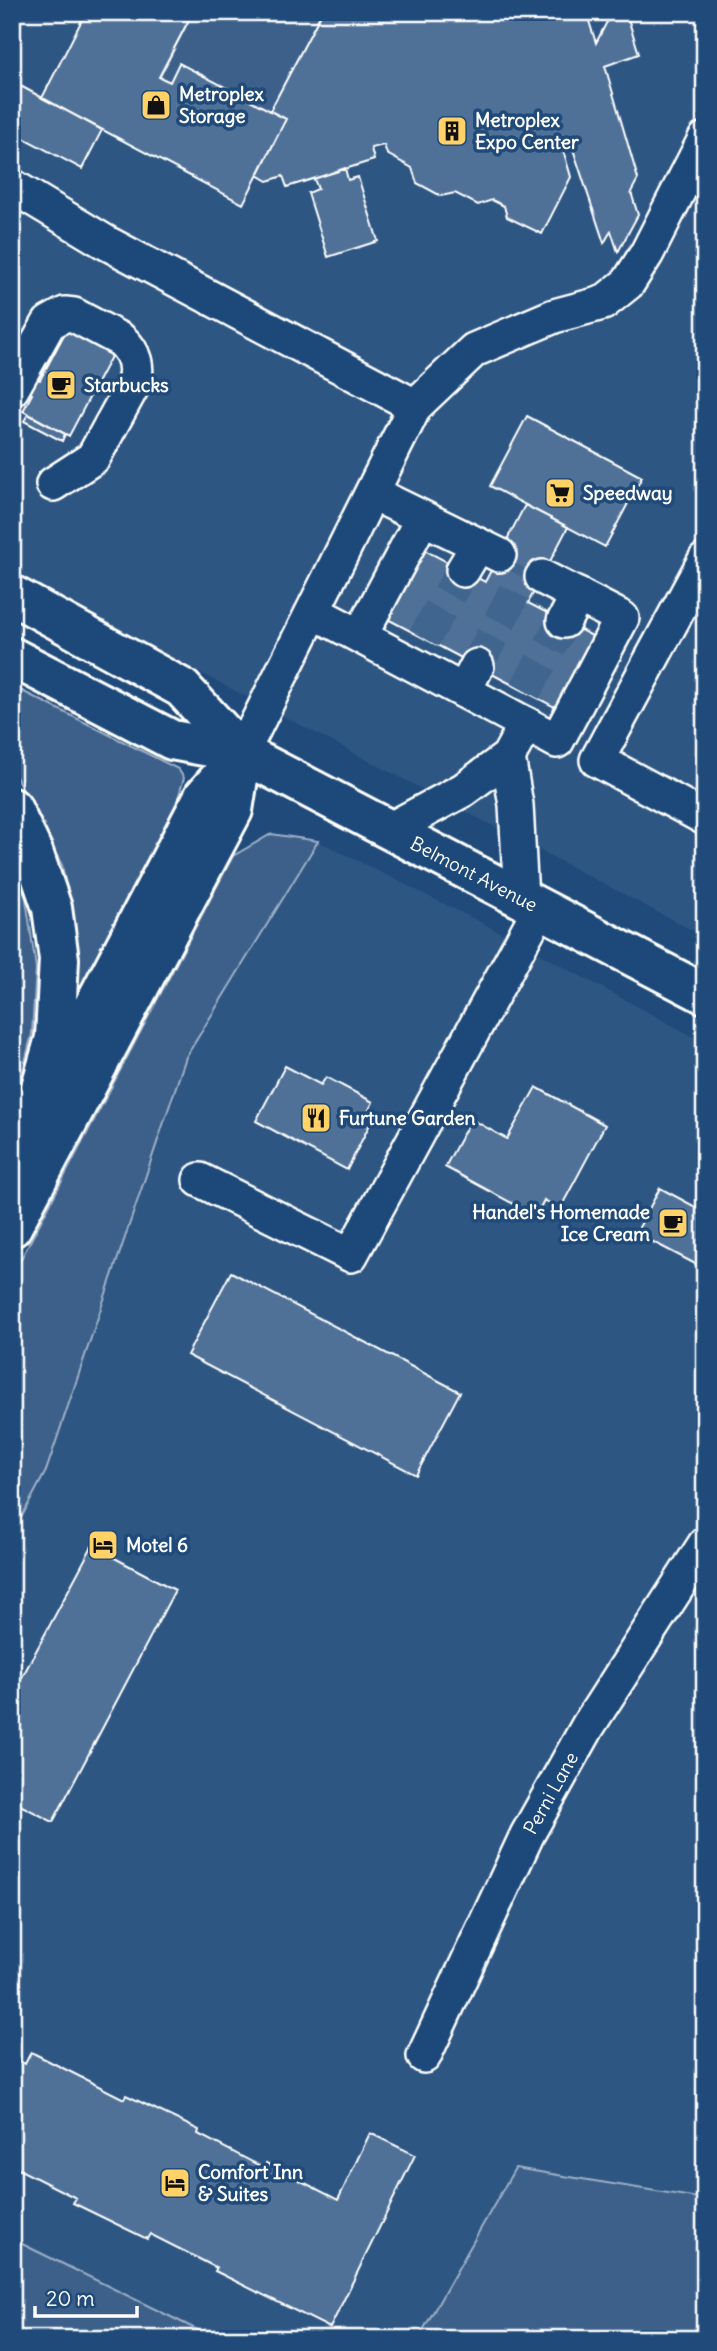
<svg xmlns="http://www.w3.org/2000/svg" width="717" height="2351" font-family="Delius,sans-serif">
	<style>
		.built { fill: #2e5683 }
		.green { fill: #3c618b; stroke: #9eb0c5; stroke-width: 2 }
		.building { fill: #507197; stroke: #fff; stroke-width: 2 }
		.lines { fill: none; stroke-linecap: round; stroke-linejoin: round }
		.minor-tunnel { stroke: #41658e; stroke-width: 33; stroke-dasharray: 33 17; stroke-linecap: butt }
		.minor-casing { stroke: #fff; stroke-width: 38 }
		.major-casing { stroke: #fff; stroke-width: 44 }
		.highway-casing { stroke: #fff; stroke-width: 44 }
		.minor { stroke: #1f4a7a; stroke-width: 33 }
		.major { stroke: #1f4a7a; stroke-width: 38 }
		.highway { stroke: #1f4a7a; stroke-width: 38 }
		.labels { text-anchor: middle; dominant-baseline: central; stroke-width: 7; stroke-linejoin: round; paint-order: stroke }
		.poi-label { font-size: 19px; font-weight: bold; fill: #fff; stroke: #1f4a7a; text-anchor: start }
		.street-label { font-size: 19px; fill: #fff; stroke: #1f4a7a }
	</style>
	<rect width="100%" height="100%" fill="#1f4a7a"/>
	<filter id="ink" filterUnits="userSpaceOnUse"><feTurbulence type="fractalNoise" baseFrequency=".0143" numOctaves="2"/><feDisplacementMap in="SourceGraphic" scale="14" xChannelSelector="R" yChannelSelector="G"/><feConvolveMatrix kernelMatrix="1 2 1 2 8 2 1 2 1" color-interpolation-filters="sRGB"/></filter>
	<g filter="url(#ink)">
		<path class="built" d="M12 12H705V937L12 574Z
			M318 841 488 926 705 1043V2199L515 2168 418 2339H216L12 2239V1524L46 1471 186 1057Z"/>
		<path class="green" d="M193 12H322L270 111 179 64 170 82 160 77Z
			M12 686 178 769 184 778 175 808 74 1008 76 941 62 865 12 769Z
			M271 834 318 841 186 1057 46 1471 12 1535V1276L233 856Z
			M12 854 26 899 36 968 32 1034 15 1101 12 1106Z
			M515 2168 705 2199V2339H418Z
			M12 2239 216 2339H12Z"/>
		<path class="building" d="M86 12H193L159 77 170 82 179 63 286 119 243 204 42 98Z
			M322 12H586L596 43 612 12H626L639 54 605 66 638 179 631 192 638 215 618 252 611 231 604 243 571 143 562 146 571 177 542 234 507 217 504 206 492 200 478 205 455 193 441 196 417 183 412 168 387 154 384 145 371 148 374 160 287 187 283 176 268 181 258 175 286 119 270 111Z
			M15 83 102 130 82 169 12 132V88Z
			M345 168 348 180 358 177 378 241 328 257 308 193 318 189 314 179Z
			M68 327 114 351 69 436 23 411 32 394 23 390 31 375 40 380Z
			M28 414 65 434 62 441 24 421Z
			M527 416 642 477 605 547 490 486Z
			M525 505 568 527 528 603 602 641 564 712 380 615 417 546 485 582Z
			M285 1066 321 1085 326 1077 373 1102 369 1110 375 1114 347 1170 256 1121Z
			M536 1087 605 1125 560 1209 544 1200 536 1216 445 1167 471 1119 507 1139Z
			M660 1188 705 1212V1269L636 1233Z
			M231 1272 460 1392 416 1475 187 1355Z
			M92 1546 175 1590 53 1822 12 1801V1696Z
			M31 2052 124 2099 126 2095 199 2130 198 2134 264 2168 266 2163 338 2200 370 2133 415 2155 330 2328 215 2271 217 2268 150 2234 147 2239 73 2203 76 2198 12 2166V2060L13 2058 25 2064Z"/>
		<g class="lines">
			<path class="minor-tunnel" d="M424 638 463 570
				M477 666 526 569
				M525 691 564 621"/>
			<g class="minor-casing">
				<g id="minor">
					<path d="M12 186 105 242 415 406"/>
					<path d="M12 389 49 323 65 314 74 315 121 340C135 352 139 368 133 385L93 458 53 484"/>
					<path d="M372 493 499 555"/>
					<path d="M705 560 597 760 705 818"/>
					<path d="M463 570 478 545"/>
					<path d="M314 612 526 724 508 757 463 790 389 830"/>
					<path d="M564 621 578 595"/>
					<path d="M360 636 422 519"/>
					<path d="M464 691 477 666"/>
					<path d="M526 724 557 741 622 618 542 577"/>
					<path d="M242 753 415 406 474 350 554 316 603 303 628 283 647 253 705 139"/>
					<path d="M508 757 516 805 521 899"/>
					<path d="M200 1180 351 1255 540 908"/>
					<path id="s1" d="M424 2056 527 1835 588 1726 705 1544"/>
				</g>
			</g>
			<g class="major-casing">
				<g id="major">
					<path d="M12 595 182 688 242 753"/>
					<path id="s2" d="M12 657 172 740 242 753 705 994"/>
				</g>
			</g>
			<g class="highway-casing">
				<path id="highway" d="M12 808 33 852 52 908 59 959 55 1038 29 1129 12 1154
					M29 1129 204 796 242 753
					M12 1227 233 810 242 753"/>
			</g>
			<use href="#minor" class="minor"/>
			<use href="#major" class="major"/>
			<use href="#highway" class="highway"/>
		</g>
	</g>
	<defs>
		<g id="shop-square" transform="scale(1.575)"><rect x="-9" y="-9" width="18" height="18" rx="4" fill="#ffd166" stroke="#1f4a7a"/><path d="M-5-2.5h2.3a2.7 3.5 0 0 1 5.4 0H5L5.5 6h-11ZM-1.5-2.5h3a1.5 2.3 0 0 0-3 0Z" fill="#111"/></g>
		<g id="building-square" transform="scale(1.575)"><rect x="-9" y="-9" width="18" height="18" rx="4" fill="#ffd166" stroke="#1f4a7a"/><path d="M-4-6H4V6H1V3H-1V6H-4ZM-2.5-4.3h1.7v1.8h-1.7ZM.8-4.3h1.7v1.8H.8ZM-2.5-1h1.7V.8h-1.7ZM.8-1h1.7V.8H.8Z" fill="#111"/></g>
		<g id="cafe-square" transform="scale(1.575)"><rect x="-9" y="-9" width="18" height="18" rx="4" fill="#ffd166" stroke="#1f4a7a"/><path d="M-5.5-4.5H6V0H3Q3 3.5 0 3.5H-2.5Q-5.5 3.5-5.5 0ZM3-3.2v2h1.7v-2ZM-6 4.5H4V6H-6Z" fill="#111"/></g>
		<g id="supermarket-square" transform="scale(1.575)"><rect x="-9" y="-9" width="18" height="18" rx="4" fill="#ffd166" stroke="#1f4a7a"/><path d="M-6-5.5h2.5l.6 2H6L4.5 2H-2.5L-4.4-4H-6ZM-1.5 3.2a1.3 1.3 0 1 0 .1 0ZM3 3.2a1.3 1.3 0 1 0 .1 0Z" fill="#111"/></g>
		<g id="restaurant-square" transform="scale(1.575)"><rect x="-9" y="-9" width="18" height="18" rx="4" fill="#ffd166" stroke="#1f4a7a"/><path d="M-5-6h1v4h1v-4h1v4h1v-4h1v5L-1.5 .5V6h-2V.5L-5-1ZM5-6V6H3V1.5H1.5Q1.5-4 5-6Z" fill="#111"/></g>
		<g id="hotel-square" transform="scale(1.575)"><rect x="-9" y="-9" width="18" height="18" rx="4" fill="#ffd166" stroke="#1f4a7a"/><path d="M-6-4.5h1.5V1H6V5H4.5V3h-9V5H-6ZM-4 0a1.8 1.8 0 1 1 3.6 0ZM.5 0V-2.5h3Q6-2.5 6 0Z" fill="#111"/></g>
	</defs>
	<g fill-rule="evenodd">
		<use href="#shop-square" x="156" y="105"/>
		<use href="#building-square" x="452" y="131"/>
		<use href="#cafe-square" x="61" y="385"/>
		<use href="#supermarket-square" x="560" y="493"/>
		<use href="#restaurant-square" x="316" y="1118"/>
		<use href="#cafe-square" x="673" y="1223"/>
		<use href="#hotel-square" x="103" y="1545"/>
		<use href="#hotel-square" x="175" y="2183"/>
	</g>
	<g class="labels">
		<g class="poi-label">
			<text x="179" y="94">Metroplex<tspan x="179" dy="22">Storage</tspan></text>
			<text x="475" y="120">Metroplex<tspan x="475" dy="22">Expo Center</tspan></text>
			<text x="84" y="385">Starbucks</text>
			<text x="583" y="493">Speedway</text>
			<text x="339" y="1118">Furtune Garden</text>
			<text x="650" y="1212" text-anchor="end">Handel's Homemade<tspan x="650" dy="22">Ice Cream</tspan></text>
			<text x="126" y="1545">Motel 6</text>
			<text x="198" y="2172">Comfort Inn<tspan x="198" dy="22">&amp; Suites</tspan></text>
		</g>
		<g class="street-label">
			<text stroke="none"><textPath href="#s2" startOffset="513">Belmont Avenue</textPath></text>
			<text stroke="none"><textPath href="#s1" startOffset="292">Perni Lane</textPath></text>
		</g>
	</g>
	<rect width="717" height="2351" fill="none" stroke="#1f4a7a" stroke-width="42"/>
	<rect x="21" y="21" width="675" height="2309" fill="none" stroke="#fff" stroke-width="2.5" filter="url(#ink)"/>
	<path d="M35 2306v10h102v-10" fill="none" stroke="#ffffff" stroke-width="3.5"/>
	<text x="46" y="2306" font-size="21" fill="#ffffff" stroke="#1f4a7a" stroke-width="5" paint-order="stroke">20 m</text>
</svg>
